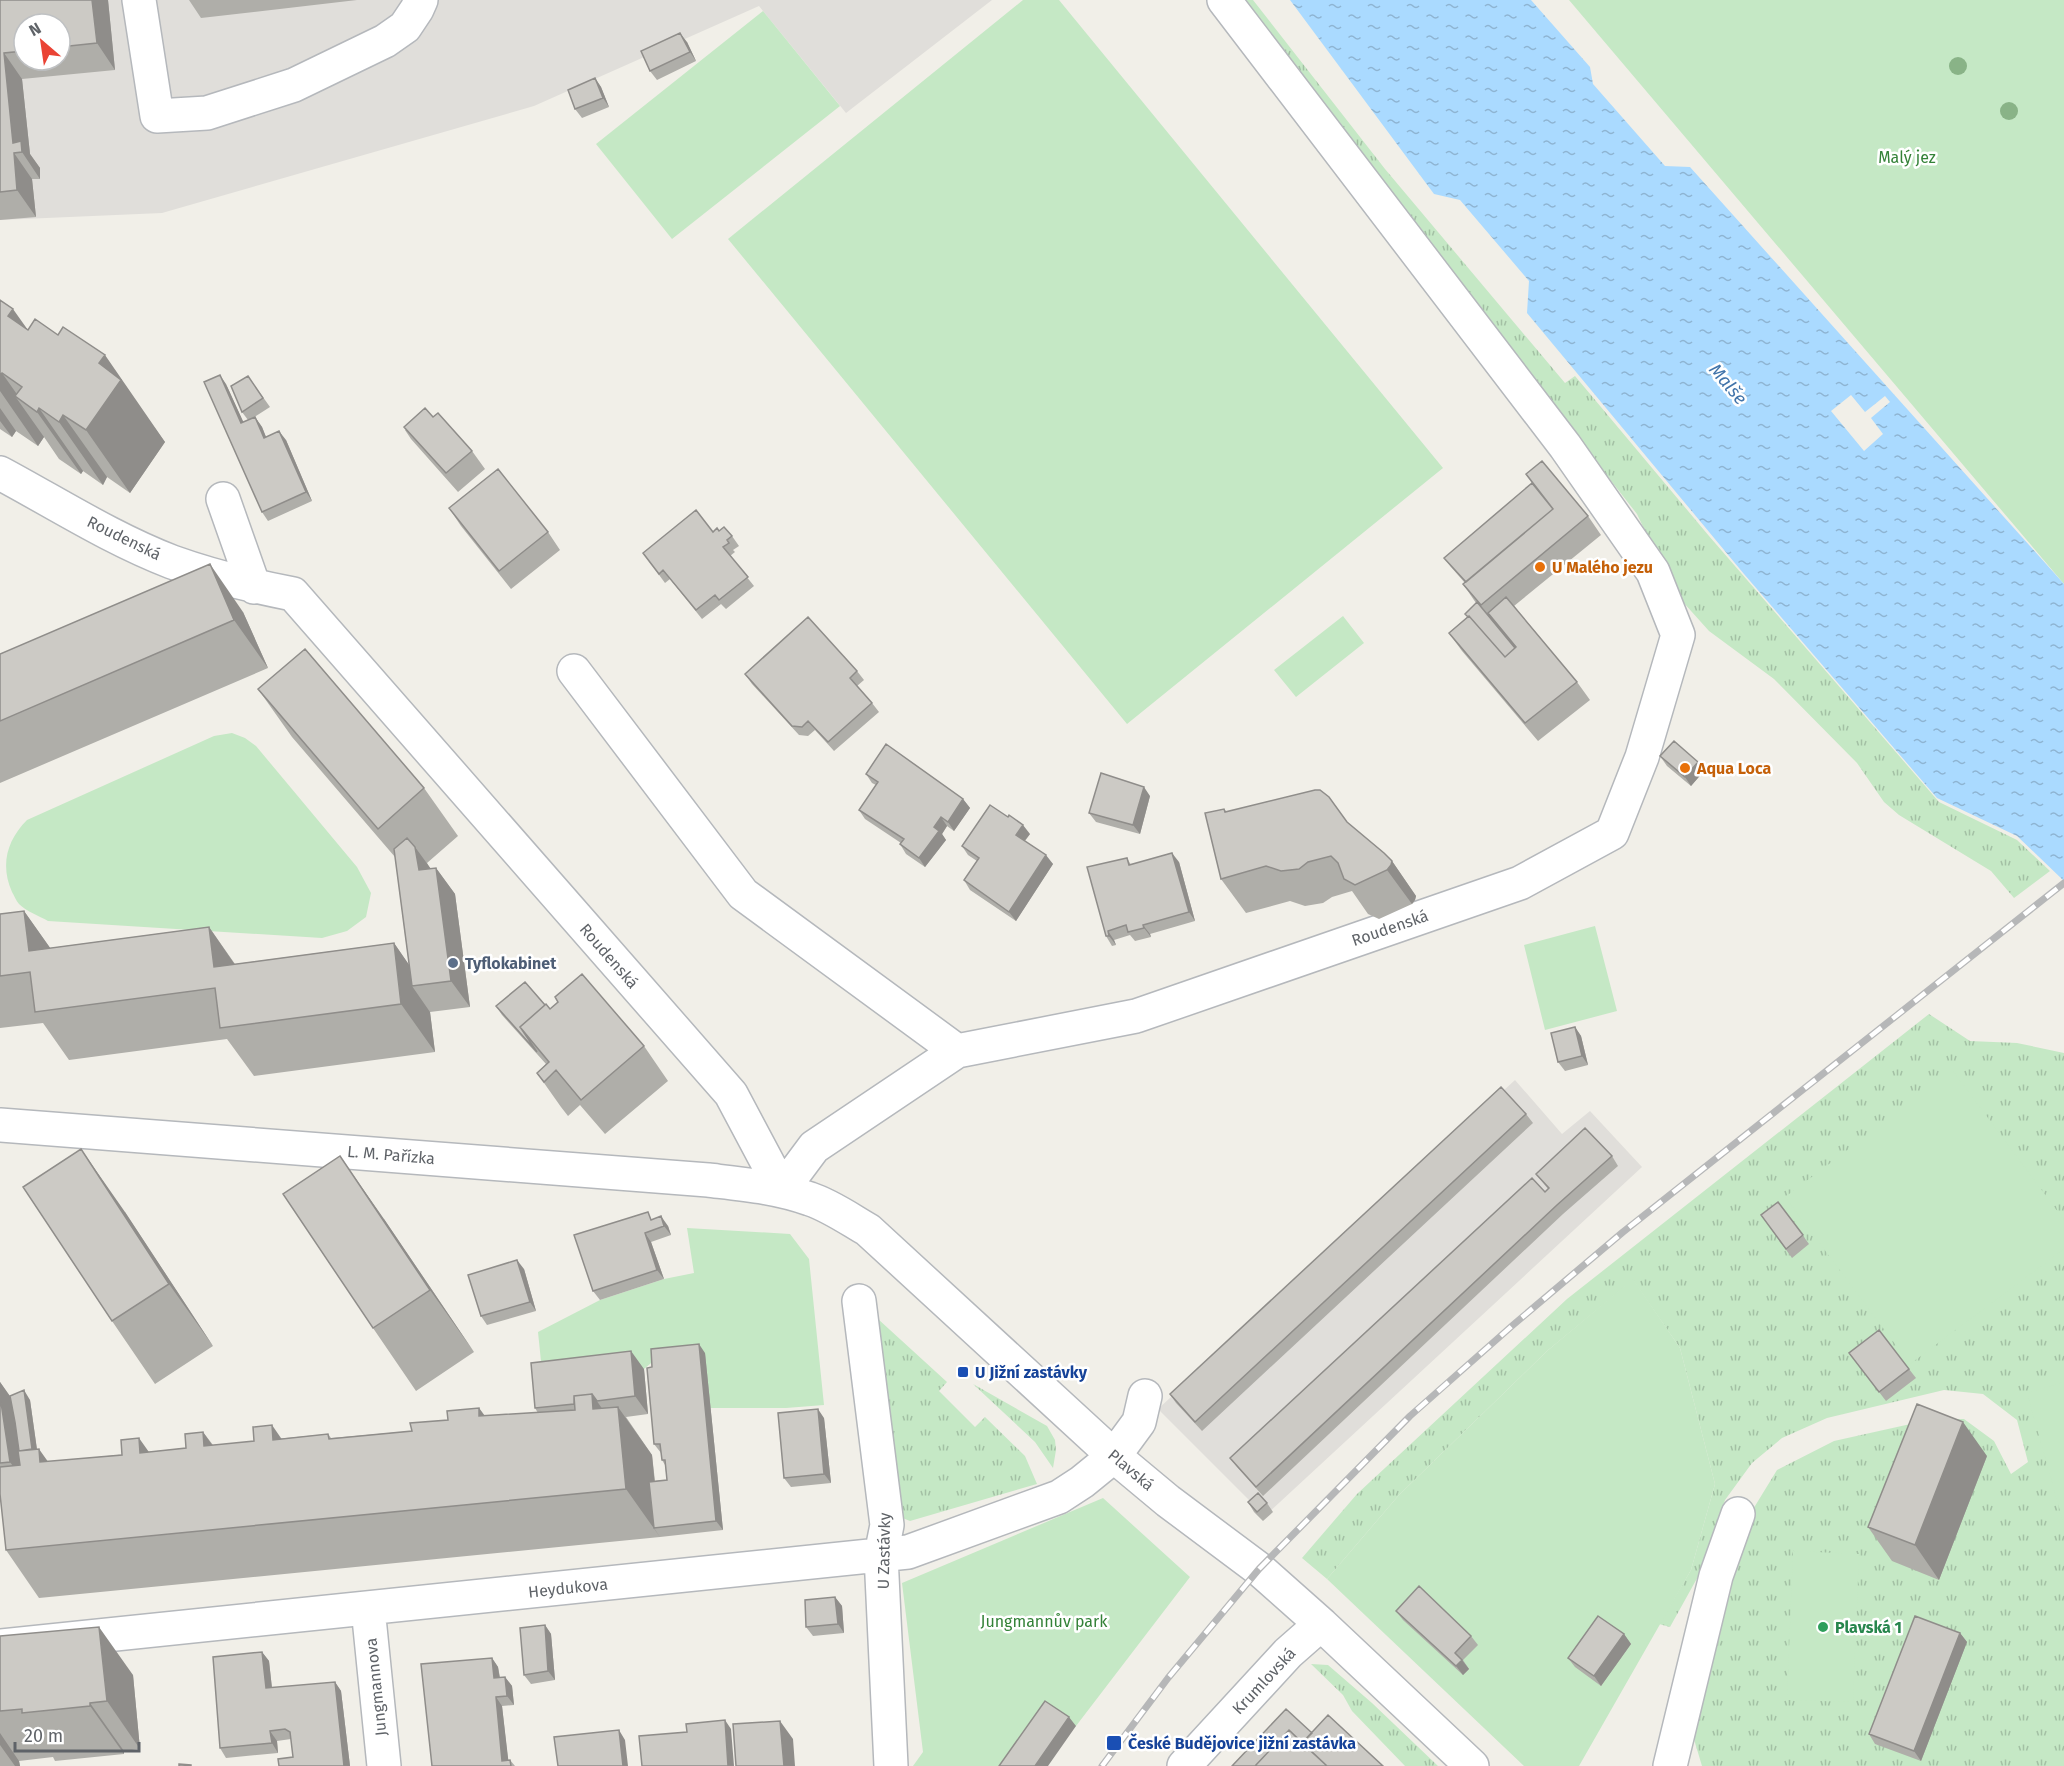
<svg xmlns="http://www.w3.org/2000/svg" width="2064" height="1766" font-family="'Fira Sans',sans-serif">
	<style>
		.industrial { fill: #e0deda; fill-rule: evenodd }
		.grass { fill: url(#grass-tufts) }
		.green { fill: #c5e8c5 }
		.water { fill: url(#water-ripples) }
		.pier { fill: #f1efe8 }
		.lines { fill: none; stroke-linecap: round; stroke-linejoin: round }
		.minor-casing { stroke: #b5b8bc; stroke-width: 36 }
		.minor { stroke: #fff; stroke-width: 33 }
		.rail-casing { stroke: #b6b7b8; stroke-width: 7 }
		.rail { stroke: #fff; stroke-width: 4.5; stroke-dasharray: 14; stroke-linecap: butt }
		.tree { fill: #89b387 }
		.wall { fill: #afaea9; fill-rule: evenodd }
		.shaded-wall { fill: #8f8d8a }
		.building { fill: #cccac5; stroke: #8f8d8a; stroke-width: 1.5 }
		.food-dot { fill: #e8710a; stroke: #fff; stroke-width: 2 }
		.service-dot { fill: #5c6f8a; stroke: #fff; stroke-width: 2 }
		.transit-dot { fill: #1a4fb4; stroke: #fff; stroke-width: 2 }
		.leisure-dot { fill: #2e9e5b; stroke: #fff; stroke-width: 2 }
		.labels { text-anchor: middle; dominant-baseline: central; stroke-width: 5; stroke-linejoin: round; paint-order: stroke }
		.park-label { font-size: 16px; fill: #348238; stroke: #fff }
		.street-label { font-size: 16px; fill: #5f6368; stroke: #fff }
		.food-label { font-size: 16px; font-weight: bold; fill: #c56008; stroke: #fff; text-anchor: start }
		.service-label { font-size: 16px; font-weight: bold; fill: #4e5e75; stroke: #fff; text-anchor: start }
		.transit-label { font-size: 16px; font-weight: bold; fill: #164399; stroke: #fff; text-anchor: start }
		.leisure-label { font-size: 16px; font-weight: bold; fill: #27864d; stroke: #fff; text-anchor: start }
		.water-label { font-size: 18px; font-style: italic; fill: #4174aa; stroke: #fff }
	</style>
	<defs>
		<pattern id="grass-tufts" width="24" height="20" patternUnits="userSpaceOnUse" patternTransform="scale(1.5)"><rect width="24" height="20" fill="#c5e8c5"/><path d="M3 7l-1-3M5 7V3M7 7l1-3M15 17l-1-3M17 17v-4M19 17l1-3" fill="none" stroke="#a3c0a4"/></pattern>
		<pattern id="water-ripples" width="26" height="14" patternUnits="userSpaceOnUse" patternTransform="scale(1.5)"><rect width="26" height="14" fill="#aadaff"/><path d="M2 4q2-2 4 0t4 0M15 11q2-2 4 0t4 0" fill="none" stroke="#8eb4d2"/></pattern>
	</defs>
	<rect width="100%" height="100%" fill="#f1efe8"/>
	<path class="industrial" d="M0 0H992L846 113 759 6 534 106 162 213 0 220ZM24 24H60V60H24Z
		M1515 1080 1562 1134 1590 1111 1642 1167 1265 1516 1158 1409Z"/>
	<path class="grass" d="M1235 0H1253L1385 169 1565 383 1575 376 1709 536 1939 802 2017 840 2050 871 2014 898 1991 871 1899 815 1884 802 1857 763 1774 679 1709 631 1674 592 1637 514Z
		M1929 1014 1970 1041 2017 1043 2064 1053V1766H1702L1693 1736 1744 1524 1777 1470 1834 1441 1933 1419H1964L1994 1441 2011 1474 2028 1462 2017 1420 1983 1394 1944 1390 1827 1418 1782 1438 1752 1463 1725 1500 1705 1564 1670 1627 1659 1624 1691 1570 1715 1484 1680 1348 1633 1280 1547 1351 1399 1495 1327 1579 1302 1558 1357 1494 1567 1299Z
		M878 1319 947 1382 939 1391 975 1427 985 1417 1025 1456 1037 1484 910 1521 900 1517 895 1509Z
		M973 1384 1047 1426 1055 1440 1056 1450 1053 1468 1035 1442Z
		M1311 1664 1328 1665 1372 1703 1438 1766H1405L1352 1711 1343 1695Z"/>
	<path class="green" d="M1023 0H1059L1443 468 1127 724 728 239Z
		M1569 0H2064V584Z
		M763 11 840 106 672 239 596 144Z
		M1343 616 1364 643 1296 697 1274 670Z
		M232 733 245 738 256 746 357 867 371 893 366 917 347 931 322 938 48 921C39 916 26 911 19 904 16 901 14 895 12 892 0 865 7 840 27 820L214 736Z
		M1595 926 1617 1011 1545 1030 1524 945Z
		M1953 1071 2064 1220V1249L1910 1364 1785 1197Z
		M687 1228 790 1234 809 1259 824 1405 786 1408H710L657 1358 644 1369 543 1381 538 1332 600 1300 664 1279 694 1273Z
		M1633 1279 1680 1348 1715 1484 1691 1570 1579 1766H1524L1327 1579 1399 1495 1547 1351Z
		M2064 1382V1525L2027 1393Z
		M1103 1498 1190 1577 1076 1726 1012 1766H913L923 1752 902 1583Z
		M1793 1551 1859 1554 1853 1702 1787 1700Z"/>
	<path class="water" d="M1290 0H1531L1590 67 1593 84 1665 166 1690 167 2064 584V881L2017 836 1937 798 1744 574 1527 313 1529 281 1460 200 1434 194Z"/>
	<path class="pier" d="M1851 395 1865 412 1885 396 1890 402 1871 418 1883 434 1864 451 1831 411Z"/>
	<g class="lines">
		<g class="minor-casing">
			<path id="minor" d="M139 0 157 116 207 113 294 85 385 41 405 27 417 9 421 0
				M0 473C56 503 112 539 172 562 211 576 252 586 293 594L731 1094 782 1190
				M223 499 254 587
				M574 671 743 894 957 1051
				M0 1125 708 1180C742 1184 777 1187 810 1199 831 1206 849 1219 868 1230L1114 1456 1168 1501 1259 1569 1321 1624 1472 1766
				M782 1190 814 1147 957 1051 1136 1016 1520 883 1612 833 1642 757 1678 635 1653 572 1565 446 1224 0
				M859 1301 887 1525 881 1555 891 1766
				M368 1608 384 1766
				M0 1646 908 1552 1059 1497 1082 1482 1114 1456 1139 1422 1145 1396
				M1184 1766 1288 1653 1321 1624
				M1670 1766 1716 1576 1738 1514"/>
		</g>
		<use href="#minor" class="minor"/>
		<g class="rail-casing">
			<path id="rail" d="M1102 1766 1168 1678 1259 1569 1410 1416 1513 1325 1623 1232 2064 883"/>
		</g>
		<use href="#rail" class="rail"/>
	</g>
	<g class="tree">
		<circle cx="1958" cy="66" r="9"/>
		<circle cx="2009" cy="111" r="9"/>
	</g>
	<path class="wall" d="M0 0H108L115 70 22 79 30 154 40 168V179H32L36 217 0 220ZM24 24H60V60H24Z
		M189 0H357L201 18Z
		M687 42 696 61 657 80 650 71Z
		M595 78 601 87 609 107 582 118 575 109Z
		M0 300 28 330 148 418V419L165 442 130 493 107 477 103 485 83 471 81 474 59 459 44 437 38 446 16 431 12 437 0 429Z
		M248 376 270 407 253 418 255 417 262 427 266 437 286 440 312 501 268 521 262 512 226 384 243 422 248 420 242 412Z
		M433 417 472 451 485 469 458 492 411 439 405 430Z
		M1526 474 1588 516 1601 535 1514 606 1577 682 1590 700 1538 741 1462 651 1449 633 1467 617 1476 603 1463 584 1465 583 1451 567 1444 558 1532 483Z
		M449 508 548 532 560 550 511 589 461 526Z
		M719 531 732 536 739 546 733 550 735 552 730 556 754 586 726 609 721 604 702 619 670 579 665 583 643 553 713 532Z
		M243 612 268 668 0 783V654Z
		M857 671 864 680 857 686 872 703 879 712 834 751 815 730 808 736 799 735 752 684 745 674Z
		M258 689 424 788 458 836 427 863 430 869 436 868 455 894 470 1007 430 1012 435 1052 254 1076 227 1039 69 1060 43 1023 0 1028V914L24 911 50 948 209 927 235 964 394 943 409 965 395 857 292 737Z
		M1660 756 1704 771 1691 786 1667 766Z
		M866 774 963 799 970 808 954 831 947 826 942 834 946 840 925 867 906 854 900 844 901 843 865 819 859 810 876 785 872 783Z
		M1150 796 1140 834 1096 822 1089 813Z
		M1224 809 1226 811 1347 822 1392 861 1416 896 1415 900 1412 904 1379 919 1368 914 1352 891 1332 897 1323 903 1305 906 1290 901 1246 913 1221 879Z
		M1030 834 1025 841 1053 864 1016 921 970 890 964 880 977 861 968 855 962 846Z
		M1127 858 1131 865 1179 862 1195 921 1150 934 1151 937 1135 941 1130 935 1114 940 1116 945 1112 946 1106 936Z
		M545 1005 550 1009 644 1046 668 1081 605 1134 580 1105 568 1116 561 1107 537 1073 546 1064 502 1015 496 1006Z
		M1575 1027 1581 1036 1588 1065 1565 1071 1558 1062Z
		M1526 1114 1533 1123 1202 1431 1176 1403 1170 1394Z
		M1612 1156 1618 1166 1563 1214 1263 1496 1237 1467 1230 1458 1548 1189 1536 1174Z
		M1778 1202 1809 1244 1792 1258 1761 1215Z
		M125 1212 213 1346 155 1384 112 1321Z
		M384 1219 474 1352 416 1391 373 1328Z
		M653 1219 668 1226 671 1235 651 1242 664 1279 600 1300 593 1291Z
		M524 1269 536 1311 487 1325 481 1316Z
		M705 1353 723 1530 660 1537 39 1598 6 1550 0 1494V1382L10 1396 30 1400 37 1449 48 1462 186 1448 203 1432 213 1445 328 1434 331 1438 412 1431 448 1420 479 1408 485 1416 538 1413 535 1408 644 1369 648 1414 626 1417 652 1455 655 1481 667 1480 665 1465 662 1460 661 1453 654 1444Z
		M1849 1353 1909 1369 1916 1378 1886 1401Z
		M824 1418 831 1483 791 1487 784 1478Z
		M1987 1456 1939 1580 1892 1561 1868 1527Z
		M1248 1502 1267 1503 1273 1512 1263 1521 1254 1512Z
		M835 1597 842 1606 844 1633 813 1636 806 1627Z
		M1396 1611 1471 1636 1478 1645 1463 1660 1469 1669 1463 1675 1403 1620Z
		M545 1625 551 1634 555 1680 531 1684 524 1675Z
		M1960 1633 1967 1642 1921 1761 1875 1744 1869 1734Z
		M1624 1634 1631 1644 1601 1686 1575 1667 1568 1658Z
		M0 1636 133 1675 140 1749 124 1751V1754L55 1761 53 1757 19 1761 20 1766H0Z
		M262 1652 269 1661 272 1688 335 1682 341 1691 350 1766H279L293 1757 291 1739 277 1741 278 1753 226 1758 220 1748Z
		M492 1658 498 1667 500 1677H505L512 1686 514 1705 502 1706 508 1760H510L515 1766H432Z"/>
	<path class="shaded-wall" d="M92 0H108L115 70 97 43Z
		M680 33 687 42 696 61 690 52Z
		M4 53 22 79 30 154 40 168V179L22 152 13 143Z
		M595 78 601 87 609 107 603 98Z
		M14 153 32 179 36 217 17 190Z
		M13 309 57 371 8 316Z
		M105 355 165 442 130 493 86 430 99 363Z
		M2 373 21 400 15 396 44 437 38 446 0 391V375Z
		M220 375 226 384 248 432 241 423Z
		M0 408 16 431 12 437 0 421Z
		M39 408 83 471 81 474 37 412Z
		M63 415 107 477 103 485 59 422Z
		M255 417 262 427 270 447 264 438Z
		M279 431 286 440 312 501 306 492Z
		M210 564 243 612 268 668 234 620Z
		M1698 762 1704 771 1691 786 1685 777Z
		M1144 787 1150 796 1140 834 1133 825Z
		M963 799 970 808 954 831 948 822Z
		M941 817 947 826 942 834 946 840 925 867 919 858 934 827Z
		M1023 825 1030 834 1022 844 1016 835Z
		M415 847 434 873 419 870Z
		M1172 853 1179 862 1195 921 1189 912Z
		M1046 855 1053 864 1016 921 1009 912Z
		M1392 861 1416 896 1415 900 1412 904 1387 870Z
		M436 868 455 894 470 1007 451 981Z
		M24 911 58 959 29 951Z
		M1143 925 1150 934 1151 937 1144 928Z
		M209 927 242 975 214 967Z
		M1108 931 1114 940 1116 945 1109 936Z
		M394 943 423 985 412 986 430 1012 435 1052 401 1004Z
		M1575 1027 1581 1036 1588 1065 1582 1056Z
		M81 1149 125 1212 213 1346 169 1284Z
		M340 1156 384 1219 474 1352 430 1290Z
		M661 1216 668 1226 671 1235 664 1226Z
		M645 1233 651 1242 664 1279 657 1270Z
		M517 1260 524 1269 536 1311 530 1302Z
		M699 1344 705 1353 723 1530 716 1521Z
		M631 1351 644 1369 648 1414 635 1396Z
		M0 1382 16 1405 22 1479 10 1462 0 1396Z
		M24 1390 30 1400 42 1486 36 1477Z
		M592 1394 621 1436 618 1407 652 1455 659 1527 654 1528 660 1537 626 1489 593 1409Z
		M479 1408 513 1456 479 1416Z
		M818 1409 824 1418 831 1483 824 1474Z
		M1963 1422 1987 1456 1939 1580 1915 1545Z
		M272 1425 305 1473 273 1440Z
		M203 1432 237 1480 204 1446Z
		M139 1438 173 1486 140 1453Z
		M39 1449 73 1497 40 1462Z
		M835 1597 842 1606 844 1633 838 1624Z
		M545 1625 551 1634 555 1680 548 1671Z
		M99 1627 133 1675 140 1749 107 1701Z
		M1960 1633 1967 1642 1921 1761 1914 1751Z
		M1624 1634 1631 1644 1601 1686 1594 1676Z
		M262 1652 269 1661 273 1698 266 1688Z
		M492 1658 498 1667 501 1687 494 1678Z
		M1462 1660 1469 1669 1463 1675 1456 1666Z
		M505 1677 512 1686 514 1705 507 1696Z
		M335 1682 341 1691 350 1766H344Z
		M496 1697 502 1706 509 1766 502 1761Z
		M90 1703 124 1751V1754L90 1706Z
		M1069 1717 1076 1726 1048 1766H1035Z
		M725 1720 731 1729 734 1766H728Z
		M780 1721 793 1739 795 1766H784Z
		M619 1730 625 1740 628 1766H623Z
		M270 1731 277 1741 278 1753 272 1743Z
		M0 1733 19 1761 20 1766H15L0 1745Z"/>
	<path class="building" d="M0 0H92L97 43 60 47V24H24V51L4 53 13 143 21 141 22 152 14 153 17 190 0 192Z
		M680 33 690 52 650 71 641 51Z
		M595 78 603 98 575 109 568 90Z
		M0 300 13 309 8 316 28 330 35 319 58 335 63 327 105 355 99 363 121 380 86 430 63 415 59 422 39 408 37 412 15 396 22 387 2 373 0 375Z
		M220 375 241 423 255 417 264 438 279 431 306 492 262 512 204 382Z
		M248 376 263 398 242 412 231 386Z
		M425 408 433 417 438 413 472 451 446 473 404 427Z
		M1542 461 1588 516 1481 605 1463 584 1553 509 1526 474Z
		M498 469 548 532 499 571 449 508Z
		M1532 483 1553 509 1466 582 1444 558Z
		M696 510 713 532 717 528 719 531 724 527 732 536 727 540 729 543 723 547 748 577 719 600 715 595 696 610 663 570 659 574 643 553Z
		M210 564 234 620 0 721V654Z
		M1506 597 1577 682 1525 723 1449 633 1469 616 1505 657 1516 647 1488 613Z
		M1477 602 1515 648 1505 657 1469 616 1468 617 1465 614Z
		M808 617 857 671 850 678 872 703 828 742 808 721 802 727 792 726 745 674Z
		M305 649 424 788 378 829 258 689Z
		M1674 741 1698 762 1685 777 1660 756Z
		M886 744 963 799 948 822 941 817 934 827 939 831 919 858 900 844 904 839 859 810 878 782 866 774Z
		M1101 773 1144 787 1133 825 1089 813Z
		M1315 790H1320L1329 797 1347 822 1384 853 1392 861 1391 865 1387 870 1355 885 1344 879 1338 863 1331 856 1308 862 1299 869 1281 871 1266 866 1221 879 1205 813 1224 809 1225 812Z
		M990 805 1008 817 1009 815 1023 825 1016 835 1046 855 1009 912 964 880 979 858 962 846Z
		M407 838 415 847 419 870 436 868 451 981 412 986 394 849Z
		M1172 853 1189 912 1143 925 1144 928 1128 932 1126 925 1108 931 1109 936H1106L1087 867 1127 858 1129 865Z
		M24 911 29 951 209 927 214 967 394 943 401 1004 220 1028 215 988 35 1012 30 972 0 976V914Z
		M582 974 644 1046 581 1100 556 1070 544 1082 537 1073 549 1062 520 1027 546 1004 550 1009 558 1002 555 997Z
		M525 982 545 1005 520 1027 537 1052 496 1006Z
		M1575 1027 1582 1056 1558 1062 1551 1033Z
		M1501 1087 1526 1114 1195 1422 1170 1394Z
		M1585 1128 1612 1156 1557 1205 1256 1487 1230 1458 1532 1178 1545 1192 1549 1188 1536 1174Z
		M81 1149 169 1284 112 1321 23 1187Z
		M340 1156 430 1290 373 1328 283 1194Z
		M1778 1202 1803 1235 1786 1249 1761 1215Z
		M648 1212 651 1220 661 1216 664 1226 645 1233 657 1270 593 1291 574 1235Z
		M517 1260 530 1302 481 1316 468 1275Z
		M1879 1330 1909 1369 1879 1392 1849 1353Z
		M699 1344 716 1521 654 1528 649 1482 667 1480 665 1460H662L660 1444H654L647 1368 652 1367 651 1349Z
		M631 1351 635 1396 597 1401 592 1394 574 1396V1404L535 1408 531 1363Z
		M24 1390 32 1449 19 1451 15 1422 10 1396Z
		M592 1394 593 1409 618 1407 626 1489 6 1550 0 1494V1467L20 1465 18 1451 39 1449 40 1462 122 1455 121 1440 139 1438 140 1453 186 1448 185 1434 203 1432 204 1446 254 1441 253 1427 272 1425 273 1440 328 1434 329 1439 412 1431 410 1423 448 1420 447 1411 479 1408V1416L575 1410 574 1396Z
		M0 1396 10 1462 0 1463Z
		M1917 1404 1963 1422 1915 1545 1868 1527Z
		M818 1409 824 1474 784 1478 778 1413Z
		M1258 1493 1267 1503 1257 1512 1248 1502Z
		M1419 1586 1471 1636 1455 1653 1462 1660 1456 1666 1396 1611Z
		M835 1597 838 1624 806 1627 805 1600Z
		M1598 1616 1624 1634 1594 1676 1568 1658Z
		M1915 1616 1960 1633 1914 1751 1869 1734Z
		M545 1625 548 1671 524 1675 520 1628Z
		M99 1627 107 1701 90 1703V1706L22 1713V1709L0 1711V1636Z
		M262 1652 266 1688 335 1682 344 1766H279L278 1759 293 1757 290 1732 285 1729 270 1731 272 1743 220 1748 213 1657Z
		M492 1658 494 1678 505 1677 507 1696 496 1697 502 1761 510 1760 511 1766H432L421 1664Z
		M1045 1701 1069 1717 1035 1766H999Z
		M1286 1709 1312 1733 1302 1743 1289 1730 1255 1766H1232Z
		M1328 1715 1383 1766H1327L1302 1743Z
		M725 1720 728 1766H642L639 1736 687 1732 686 1724Z
		M780 1721 784 1766H736L733 1724Z
		M619 1730 623 1766H558L554 1737Z
		M1289 1730 1327 1766H1255Z
		M179 1764 191 1765V1766H179Z"/>
	<g class="food-dot">
		<circle cx="1540" cy="567" r="6"/>
		<circle cx="1685" cy="768" r="6"/>
	</g>
	<circle class="service-dot" cx="453" cy="963" r="6"/>
	<g class="transit-dot">
		<rect x="957" y="1366" width="12" height="12" rx="3"/>
		<rect x="1106" y="1735" width="16" height="16" rx="3"/>
	</g>
	<circle class="leisure-dot" cx="1823" cy="1627" r="6"/>
	<g class="labels">
		<g class="park-label">
			<text x="1907" y="157">Malý jez</text>
			<text x="1044" y="1621">Jungmannův park</text>
		</g>
		<g class="street-label">
			<text transform="translate(124 538) rotate(26)">Roudenská</text>
			<text transform="translate(1390 928) rotate(-19)">Roudenská</text>
			<text transform="translate(609 956) rotate(49)">Roudenská</text>
			<text transform="translate(391 1155) rotate(5)">L. M. Pařízka</text>
			<text transform="translate(1131 1470) rotate(40)">Plavská</text>
			<text transform="translate(884 1551) rotate(-89)">U Zastávky</text>
			<text transform="translate(568 1588) rotate(-6)">Heydukova</text>
			<text transform="translate(1264 1681) rotate(-47)">Krumlovská</text>
			<text transform="translate(376 1687) rotate(-96)">Jungmannova</text>
		</g>
		<g class="food-label">
			<text x="1552" y="567">U Malého jezu</text>
			<text x="1697" y="768">Aqua Loca</text>
		</g>
		<g class="service-label">
			<text x="465" y="963">Tyflokabinet</text>
		</g>
		<g class="transit-label">
			<text x="975" y="1372">U Jižní zastávky</text>
			<text x="1128" y="1743">České Budějovice jižní zastávka</text>
		</g>
		<g class="leisure-label">
			<text x="1835" y="1627">Plavská 1</text>
		</g>
		<g class="water-label">
			<text transform="translate(1728 384) rotate(50)">Malše</text>
		</g>
	</g>
	<g transform="translate(42 42) rotate(331)"><circle r="28" fill="#ffffff" stroke="#bfc1c3" stroke-width="1.5"/>
	<path d="M0-4.5L10 22L0 15L-10 22Z" fill="#ea4335"/>
	<text y="-9" font-size="16" font-weight="bold" text-anchor="middle" fill="#5f6368">N</text>
	</g>
	<path d="M15 1742v9h124v-9" fill="none" stroke="#5f6368" stroke-width="3"/>
	<text x="24" y="1742" font-size="18" fill="#5f6368" stroke="#ffffff" stroke-width="4.5" paint-order="stroke">20 m</text>
</svg>
